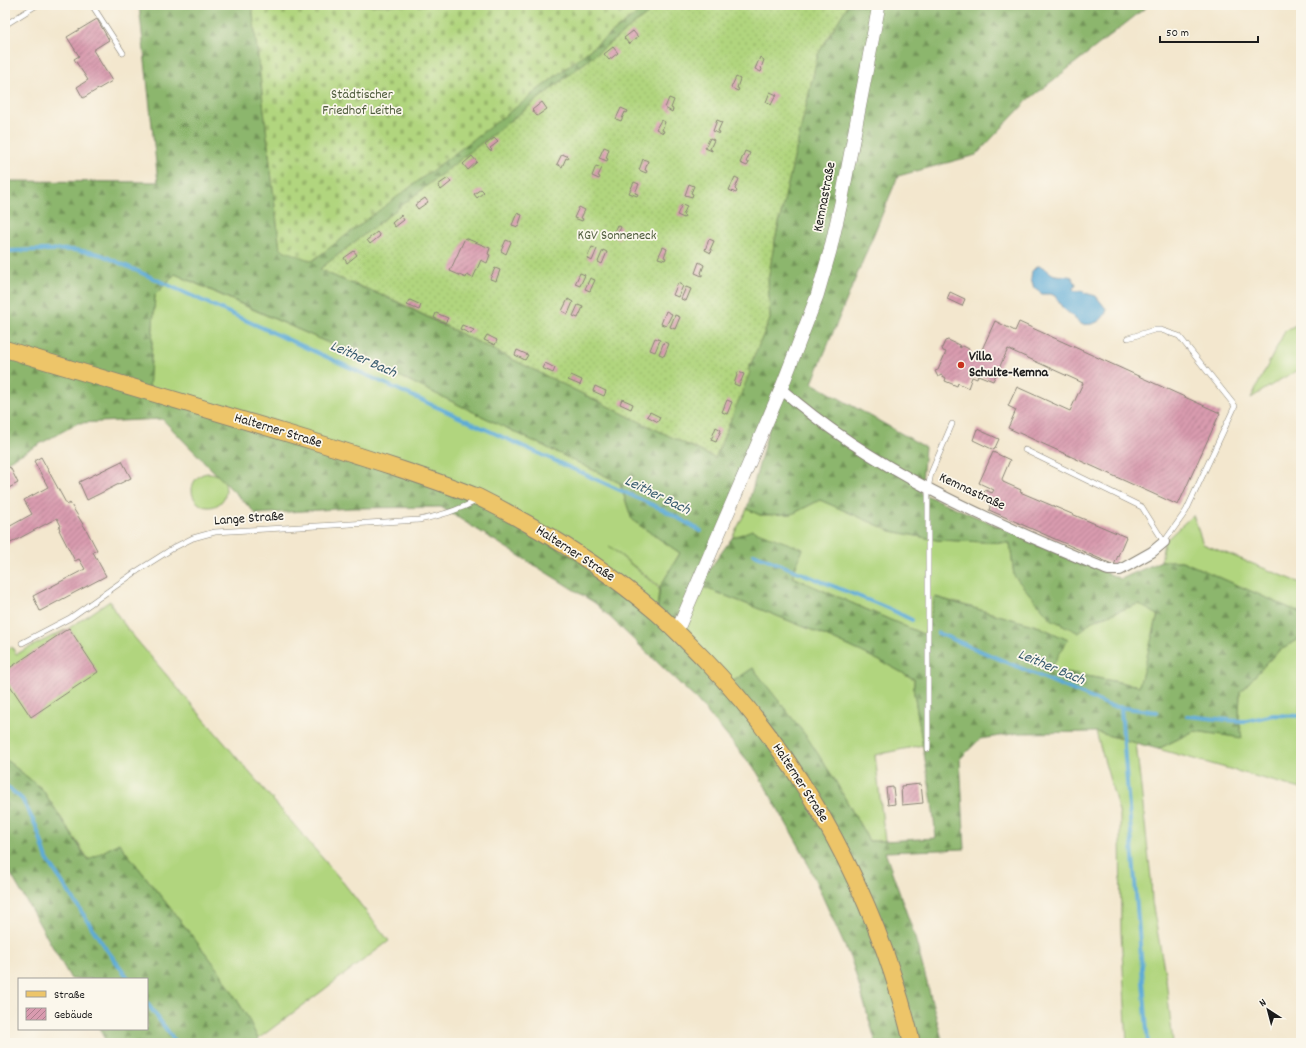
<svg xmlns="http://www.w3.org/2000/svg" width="1306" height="1048" font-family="Dekko,sans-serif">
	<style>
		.grass { fill: #b1d57e; stroke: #66784d }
		.forest { fill: url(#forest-firs); stroke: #546944 }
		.cemetery { fill: url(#cemetery-stones); stroke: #66784d }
		.garden { fill: url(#garden-dots); stroke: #66784d }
		.water { fill: #5dabd7; stroke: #3c647a }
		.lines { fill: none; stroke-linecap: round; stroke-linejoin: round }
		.stream { stroke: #5dabd7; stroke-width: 4 }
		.building { fill: url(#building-hatch) }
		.service-casing { stroke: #888275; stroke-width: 6 }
		.minor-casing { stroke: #888275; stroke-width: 12 }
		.tertiary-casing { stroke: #888275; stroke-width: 14 }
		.primary-casing { stroke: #888275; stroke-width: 18 }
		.service { stroke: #fff; stroke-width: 5 }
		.minor { stroke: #fff; stroke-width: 10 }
		.tertiary { stroke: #fff; stroke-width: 13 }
		.primary { stroke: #edc569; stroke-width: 16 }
		.poi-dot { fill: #c8321e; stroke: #fbf7ec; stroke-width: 1.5 }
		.labels { text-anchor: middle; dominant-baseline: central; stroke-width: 3.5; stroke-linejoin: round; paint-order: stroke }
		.park-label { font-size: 14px; fill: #505d3e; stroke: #fbf7ec }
		.street-label { font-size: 14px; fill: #1c1c1c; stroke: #fbf7ec }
		.poi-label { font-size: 14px; font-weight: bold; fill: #1c1c1c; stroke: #fbf7ec; text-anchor: start }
		.water-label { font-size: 15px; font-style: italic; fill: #395c70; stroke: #fbf7ec }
	</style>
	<defs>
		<pattern id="forest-firs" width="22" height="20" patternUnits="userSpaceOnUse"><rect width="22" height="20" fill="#8cb66d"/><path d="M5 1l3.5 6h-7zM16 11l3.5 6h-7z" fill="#729359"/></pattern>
		<pattern id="cemetery-stones" width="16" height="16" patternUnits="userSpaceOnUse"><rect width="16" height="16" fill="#b1d57e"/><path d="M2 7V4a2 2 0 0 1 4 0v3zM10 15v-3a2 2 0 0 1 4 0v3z" fill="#98b66c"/></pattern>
		<pattern id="garden-dots" width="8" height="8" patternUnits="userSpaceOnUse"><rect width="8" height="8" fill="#b1d57e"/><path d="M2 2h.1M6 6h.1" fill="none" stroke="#98b66c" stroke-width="1.8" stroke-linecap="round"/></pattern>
		<pattern id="building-hatch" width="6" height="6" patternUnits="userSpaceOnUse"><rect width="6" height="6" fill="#d99baf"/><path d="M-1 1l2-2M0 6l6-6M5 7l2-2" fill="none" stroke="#af7e8e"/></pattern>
	</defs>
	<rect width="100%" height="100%" fill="#fbf7ec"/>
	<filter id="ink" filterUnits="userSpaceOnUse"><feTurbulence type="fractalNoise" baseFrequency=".025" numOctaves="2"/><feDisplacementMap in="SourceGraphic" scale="8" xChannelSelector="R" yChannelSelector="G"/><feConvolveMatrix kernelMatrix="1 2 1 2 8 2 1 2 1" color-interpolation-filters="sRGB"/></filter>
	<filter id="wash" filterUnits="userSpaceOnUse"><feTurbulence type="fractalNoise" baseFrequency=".012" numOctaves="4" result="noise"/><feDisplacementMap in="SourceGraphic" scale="16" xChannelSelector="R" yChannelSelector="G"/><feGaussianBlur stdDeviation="0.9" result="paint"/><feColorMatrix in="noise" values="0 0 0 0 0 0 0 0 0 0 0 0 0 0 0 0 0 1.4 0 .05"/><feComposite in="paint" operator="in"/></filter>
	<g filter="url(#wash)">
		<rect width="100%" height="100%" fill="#f3e7ce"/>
		<path class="grass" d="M175 274 216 293 362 358 620 483 632 520 680 553 660 587 609 546 659 588 657 611 609 573 149 390 155 295Z
			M1301 322V369L1283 378 1251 398 1285 331Z
			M192 490a17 17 0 1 1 34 0a17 17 0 1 1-34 0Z
			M820 500 891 531 937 540 1010 543 1014 576 1079 633 1092 621 1138 604 1158 614 1140 686 1049 669 1068 640 1040 627 936 597 925 635 792 577 802 549 732 538 747 509 760 515 792 514Z
			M1193 515 1203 544 1301 583V613L1182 561H1161L1164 542Z
			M698 585C771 614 845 640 914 679V693L923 745 875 755 885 841H869L833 777 753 668 729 684 679 631Z
			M110 601 114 610 129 631 342 881 389 941 258 1039 248 1018 218 969 119 843 89 860 42 789 5 759V650L12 647 16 654 69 628Z
			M1301 637V789L1158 749 1194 731 1241 737 1239 717 1240 692 1276 653Z
			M1096 732 1136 743 1151 878 1152 902 1166 979 1173 1043H1127L1121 933 1120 815Z"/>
		<path class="forest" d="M139 5H252L280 249 531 96V95L648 5H659L320 269C347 284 376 291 403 305 507 357 611 408 715 458L749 372 748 370 770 319 768 280 774 244 818 54 848 5H1149L1028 100 976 155 898 176 812 383 925 447 921 493 1121 579 1161 561H1182L1301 613V637L1276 653 1240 692 1239 717 1242 738 1194 731 1158 749 1096 732 1019 733 980 739 960 759 965 849 885 852 914 934 943 1043H876L852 962 802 851 757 772 697 700 595 603 441 507 351 508 256 514 162 419 78 423 5 463V352L444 484 607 576 729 684 753 668 807 737 833 777 869 841H885L936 838 932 802 914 693V679C845 640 771 614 698 585L732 538 752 530 803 549 792 577 925 635 935 597 1040 627 1068 640 1050 669 1139 686 1158 615 1138 604 1092 621 1079 633 1051 619 1014 576 1010 543 937 540 891 531 820 500 792 514 760 515 747 509 776 402 678 630 657 612 660 587 680 553 632 520 620 483 362 358 175 274 155 295 149 390 5 348V181L158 182Z
			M5 759 42 789 88 860 119 843 218 969 248 1018 260 1043H107L99 1029H147V979H71L5 864Z"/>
		<path class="cemetery" d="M252 5H648L531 95V96L312 261 280 249Z"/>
		<path class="garden" d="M659 5H848L818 54 774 244 768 280 770 319 748 370 750 372 715 458C609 407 503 355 398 302 373 289 345 283 320 269Z"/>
		<path class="water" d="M1037 266C1046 266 1048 273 1055 275 1061 276 1066 275 1072 277L1076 284 1073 289 1075 291H1082L1085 293 1096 296 1107 310C1103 322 1092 326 1081 324L1062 307 1055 296 1051 294H1042L1034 288 1031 278 1032 271Z"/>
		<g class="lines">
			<path class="stream" d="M5 251C37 251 71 246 102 255L584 474 664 510 701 531
				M754 554 890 609 912 620
				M938 633 1110 706 1157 712
				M1121 708 1148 1043
				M1187 716 1238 721H1247L1273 715 1301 716
				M5 785 22 799 36 826 47 859 104 946 129 979
				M147 1003 172 1037 175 1043"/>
		</g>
		<g id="blocks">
			<path class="building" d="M97 19 109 40 93 50 112 81 83 98 77 87 88 80 74 59 79 56 67 37Z
				M633 31 638 37 629 44 624 38Z
				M613 47 618 53 609 60 604 54Z
				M760 57 764 60 761 68 762 69 761 72 755 69Z
				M736 77 740 79 737 88 739 89 738 91 731 88Z
				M770 92 777 95 776 97H775L771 105 766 102Z
				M669 98 674 100 671 108 673 109 672 112 665 108Z
				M542 102 547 109 537 116 532 110Z
				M621 108 628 111 627 113 625 112 621 121 616 119Z
				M661 120 665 122 662 130 664 131 663 133 656 129Z
				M717 120 722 122 718 131 720 132 719 134 713 131Z
				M494 138 498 142 490 148 492 150 490 151 485 145Z
				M710 138 714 140 710 149 712 150V151L705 148Z
				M604 147 609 149 606 158 608 159 607 161 599 158Z
				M745 151 750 153 746 162 749 163 747 166 740 163Z
				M562 154 569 157 568 159 566 158 562 167 557 164Z
				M472 156 477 162 468 170 463 164Z
				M643 159 648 161 645 170 647 171 646 173 639 170Z
				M596 166 602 168 598 176 600 177 599 179 592 176Z
				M735 177 739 179 735 189 737 191 736 193 729 190Z
				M448 178 451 182 441 190 438 185Z
				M634 182 639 184 635 193 638 194 637 196 629 193Z
				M689 184 694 186 691 193 693 194 692 197 685 195Z
				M481 189 484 192 477 198 474 194Z
				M425 198 428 202 418 209 415 205Z
				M682 204 687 206 683 215 685 216 684 218 677 215Z
				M579 207 585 210 581 218 583 219 582 221 574 218Z
				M517 213 522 215 518 227 512 225Z
				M401 215 404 220 395 227 392 223Z
				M617 225 621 227 617 236 620 237 619 239 612 236Z
				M377 232 380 236 370 244 367 240Z
				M465 238 490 248 488 254 490 255 487 263 481 260 473 278 467 275 466 278 450 271Z
				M709 239 714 241 710 250H712L711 253 705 250Z
				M506 240 511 242 506 254 501 251Z
				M592 247 597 249 592 261 587 258Z
				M663 247 667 249 664 257 666 258 665 260 658 258Z
				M603 250 607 252 602 264 598 262Z
				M354 251 357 255 347 263 344 258Z
				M699 262 704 265 701 273 702 274V276L695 273Z
				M495 268 500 270 496 281 490 279Z
				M580 273 585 275 580 286 575 284Z
				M590 278 595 280 590 291 585 289Z
				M678 283 683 286 678 297 673 295Z
				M686 287 691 289 686 301 681 299Z
				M950 292 965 299 962 306 947 299Z
				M568 299 573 302 568 314 562 311Z
				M410 300 421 305 419 310 407 305Z
				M578 305 583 307 578 318 573 316Z
				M666 311 672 314 666 326 661 324Z
				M436 313 448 318 445 323 434 318Z
				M675 315 680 317 675 329 670 327Z
				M995 321 1015 331 1019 322 1220 413 1178 505 1008 428 1016 410 1008 406 1017 387 1070 411 1083 383 1008 349 993 381 978 375 977 379 972 377 968 388 958 383 957 386 945 381 946 378 941 375 938 377 935 371 938 370 946 352 943 351 942 348 945 341 948 340 959 345 960 348 963 346 969 349 971 352 970 355 978 358Z
				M462 325 474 330 471 334 460 329Z
				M487 335 497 340 495 345 484 340Z
				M655 338 660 340 655 352 650 350Z
				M664 342 669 344 664 356 659 354Z
				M517 350 528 355 525 360 515 355Z
				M545 363 555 368 553 373 542 368Z
				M738 372 744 374 739 386 734 384Z
				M571 375 582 380 580 385 568 380Z
				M595 386 606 391 604 396 593 391Z
				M622 399 633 404 631 409 620 404Z
				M727 400 732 402 727 414 722 412Z
				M650 412 660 417 658 422 647 416Z
				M716 427 721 430 716 442 711 440Z
				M977 429 999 439 994 450 973 440Z
				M993 452 1010 460 1002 479 1003 482 1021 490 1020 492 1126 537 1114 565 989 510 990 507 989 502 982 499 985 490 992 493 994 490 979 483Z
				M41 457 67 505 70 503 87 531 97 550 93 552 106 576 40 611 33 596 85 569 79 559 75 561 59 530H60L59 527 61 526 57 518 5 546V529L32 514 24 500 48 487 34 461Z
				M122 461 131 478 87 500 79 482Z
				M6 466 8 468 10 467 18 483 5 490V467Z
				M69 628 98 672 31 717 5 678V671Z
				M921 784 923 803 902 805 901 786Z
				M893 787 895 804 888 805 886 788Z"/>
		</g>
	</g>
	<g filter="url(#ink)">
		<use href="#blocks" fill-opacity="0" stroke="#888275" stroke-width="1"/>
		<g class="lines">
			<g class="service-casing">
				<path id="service" d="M92 5 123 53
					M5 25 37 5
					M1025 450 1142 507 1164 542 1186 511 1235 406 1179 336 1161 330H1154L1128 338
					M22 643 70 618 137 571 175 547 193 538 215 532 419 520C440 516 459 510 478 500
					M928 749V489L931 473 952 424"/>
			</g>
			<g class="minor-casing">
				<path id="minor" d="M781 389C877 474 992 521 1108 570H1120L1152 552 1164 542"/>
			</g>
			<g class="tertiary-casing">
				<path id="tertiary" d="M677 631 781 389 817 296 830 251 841 203 879 5"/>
			</g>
			<g class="primary-casing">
				<path id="primary" d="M5 349C99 377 193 405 286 433 323 444 360 456 397 468 424 477 451 486 478 497 492 504 507 512 521 520 569 546 615 577 657 613 674 628 689 644 705 660 807 766 878 900 912 1043"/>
			</g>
			<use href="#service" class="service"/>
			<use href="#minor" class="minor"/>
			<use href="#tertiary" class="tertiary"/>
			<use href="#primary" class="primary"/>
		</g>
	</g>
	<circle class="poi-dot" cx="961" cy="365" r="4"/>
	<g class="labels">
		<g class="park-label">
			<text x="362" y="95">Städtischer<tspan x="362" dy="16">Friedhof Leithe</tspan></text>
			<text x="617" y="236">KGV Sonneneck</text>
		</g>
		<g class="street-label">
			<text transform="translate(825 197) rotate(-79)">Kemnastraße</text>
			<text transform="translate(278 431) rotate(17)">Halterner Straße</text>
			<text transform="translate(972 492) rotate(25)">Kemnastraße</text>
			<text transform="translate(249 519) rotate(-4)">Lange Straße</text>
			<text transform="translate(575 554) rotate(33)">Halterner Straße</text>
			<text transform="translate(800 783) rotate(57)">Halterner Straße</text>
		</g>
		<g class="poi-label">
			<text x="969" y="357">Villa<tspan x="969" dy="16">Schulte-Kemna</tspan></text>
		</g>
		<g class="water-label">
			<text transform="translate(363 360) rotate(24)">Leither Bach</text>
			<text transform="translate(657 496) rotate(26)">Leither Bach</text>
			<text transform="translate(1051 668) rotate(23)">Leither Bach</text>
		</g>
	</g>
	<rect width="1306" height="1048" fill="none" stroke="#fbf7ec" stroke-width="20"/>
	<rect x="18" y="978" width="130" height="52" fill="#fbf7ec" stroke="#a29f99"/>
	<rect x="26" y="991" width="20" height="6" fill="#edc569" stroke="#a29f99"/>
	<text x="54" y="998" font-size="12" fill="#1c1c1c">Straße</text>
	<rect x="26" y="1008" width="20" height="12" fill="url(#building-hatch)" stroke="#a29f99"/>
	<text x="54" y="1018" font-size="12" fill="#1c1c1c">Gebäude</text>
	<g transform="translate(1268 1010) rotate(324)" stroke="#fbf7ec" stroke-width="3" paint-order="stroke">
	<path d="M0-3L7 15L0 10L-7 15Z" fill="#1c1c1c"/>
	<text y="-6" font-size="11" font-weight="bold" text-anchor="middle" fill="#1c1c1c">N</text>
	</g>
	<path d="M1160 36v6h98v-6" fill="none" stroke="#1c1c1c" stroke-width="2"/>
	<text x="1166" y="36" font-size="12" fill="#1c1c1c" stroke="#fbf7ec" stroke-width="3" paint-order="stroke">50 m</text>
</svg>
